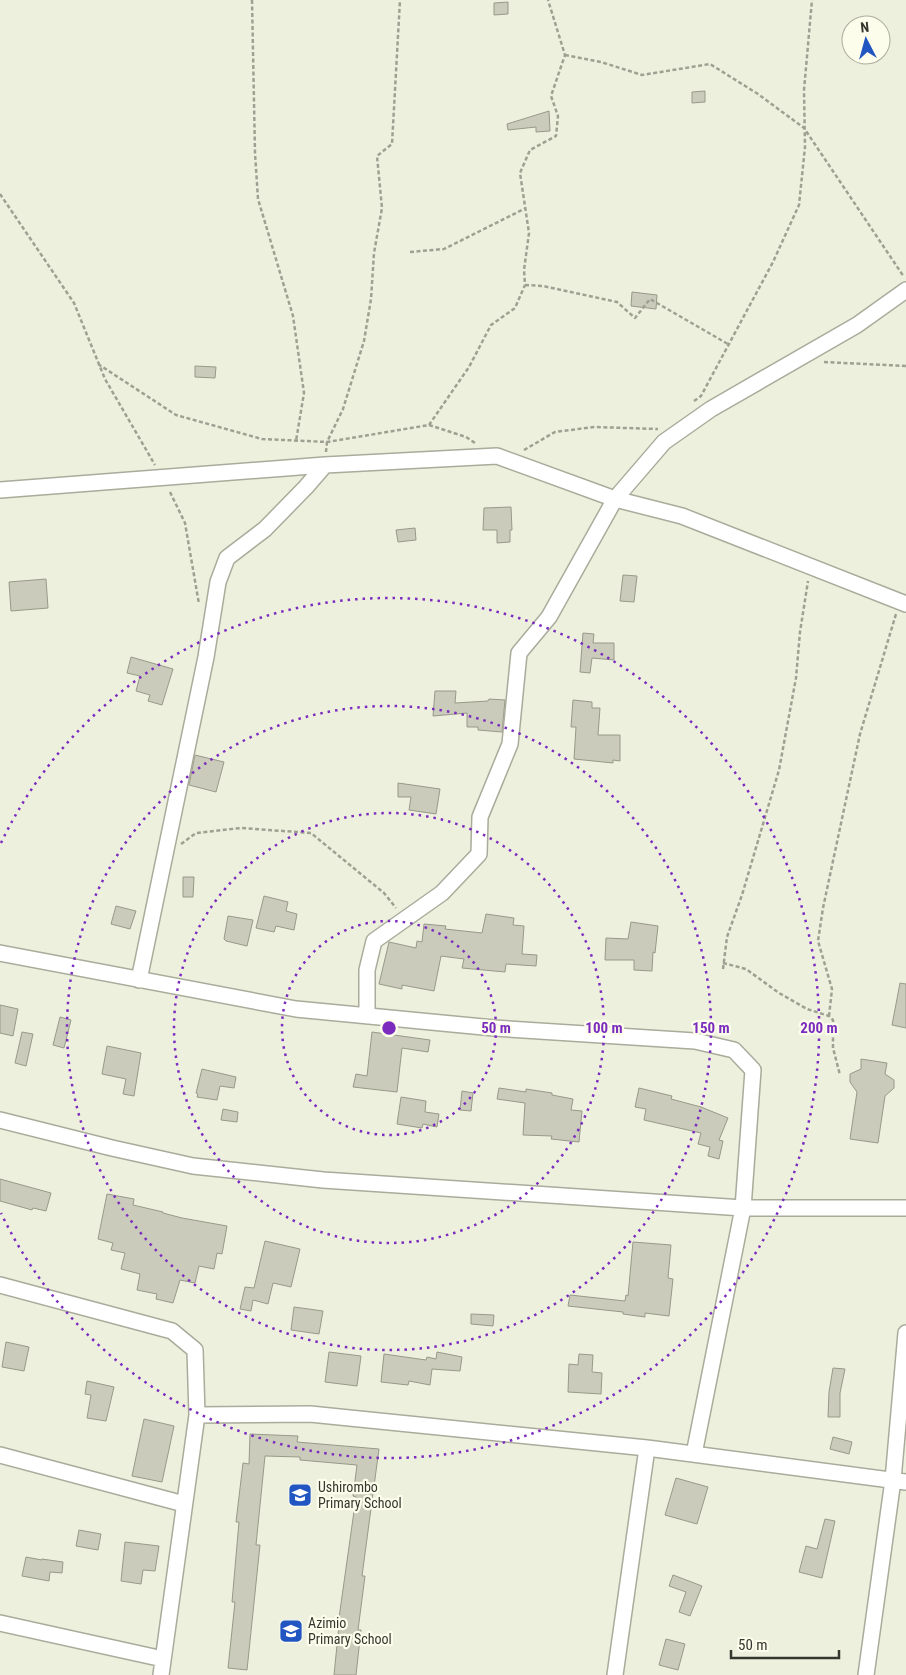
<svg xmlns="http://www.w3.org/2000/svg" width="906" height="1675" font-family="'Roboto Condensed',sans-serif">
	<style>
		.building { fill: #cacbba; stroke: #989989 }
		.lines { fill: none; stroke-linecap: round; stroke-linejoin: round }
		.minor-casing { stroke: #aaab9b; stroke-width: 18 }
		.path { stroke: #9fa092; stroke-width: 2.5; stroke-dasharray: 4 2.5; stroke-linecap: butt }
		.minor { stroke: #fff; stroke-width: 15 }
		.ring { fill: none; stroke: #7b2cbf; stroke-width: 2.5; stroke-dasharray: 2.5 5 }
		.labels { text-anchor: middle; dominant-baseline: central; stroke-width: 4.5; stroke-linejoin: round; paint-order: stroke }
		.poi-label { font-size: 14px; fill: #36362f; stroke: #fcfdeb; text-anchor: start }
		.centre { fill: #7b2cbf; stroke: #fcfdeb; stroke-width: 2.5 }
		.ring-label { font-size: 15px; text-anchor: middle; font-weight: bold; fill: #7b2cbf; stroke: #fcfdeb; stroke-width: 4.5; stroke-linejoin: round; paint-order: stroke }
	</style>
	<rect width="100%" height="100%" fill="#eef0de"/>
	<path class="building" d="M508 2V14L494 15V3Z
		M705 91V102L692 103V92Z
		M549 111 550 131 536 132V127L508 130 507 124Z
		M632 292 657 295 656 309 631 306Z
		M195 366 216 367 215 378 195 377Z
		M511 507 512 530H510V542L497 543V530H483L484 508Z
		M415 528 416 540 398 542 396 530Z
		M623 575 637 576 634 602 620 601Z
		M46 579 48 608 11 611 9 582Z
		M583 633 594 634 593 643H614V660L592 658 590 673 580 672Z
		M131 657 173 669 162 705 148 701 150 695 136 691 140 676 127 673Z
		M435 691H456L455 703 488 701 489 699 505 700 502 732 478 730V727H467V713L433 716Z
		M573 700 592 702V708H600L598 735H620V761L613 760V763L574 759 576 727H571Z
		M195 755 224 762 216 792 189 785Z
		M398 783 440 789 436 814 409 810 411 797H398Z
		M183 877H194L193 897H183Z
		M264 896 288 902 286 911 297 914 294 930 276 926 274 932 256 928Z
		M116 906 136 911 130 929 111 924Z
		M486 914 514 918 513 925 524 926 522 954 537 955 536 966 506 964 505 972 462 968 464 959 441 956 434 991 402 985V989L379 984 389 942 416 948 417 941 422 942 424 924 446 926 445 929 482 933Z
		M228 916 253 920 247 946 226 941 224 939Z
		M631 922 658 926 655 953 653 952 652 971 634 970V960H605L606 938 628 939Z
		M900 983 906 984V1028L892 1025Z
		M0 1005 18 1009 13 1036 0 1033Z
		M60 1017 71 1020 64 1048 53 1045Z
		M22 1032 33 1034 26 1066 15 1063Z
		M372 1032 430 1040 428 1052 402 1048 397 1092 353 1087 356 1074 367 1076Z
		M107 1046 141 1053 134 1096 123 1094 126 1079 102 1074Z
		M861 1059 887 1063 885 1074 894 1080V1088L885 1096 878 1143 850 1139 857 1092 850 1082V1074L861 1069Z
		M202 1069 236 1077 234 1088 220 1086 217 1100 197 1097 198 1094 196 1093Z
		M499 1088 526 1092V1089L552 1093V1095L573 1099 571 1110 582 1111 579 1142 551 1139 552 1136 523 1135 525 1103 497 1099Z
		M639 1088 672 1096 671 1099 701 1107 728 1118 719 1140 723 1141 719 1159 708 1156 710 1147 698 1144 701 1133 644 1120 646 1109 635 1107Z
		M462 1091 473 1093 471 1111 460 1110Z
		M401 1097 426 1101 425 1112 439 1114 437 1127 423 1124 422 1128 397 1124Z
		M223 1109 238 1112 237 1122 221 1120Z
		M0 1179 51 1193 46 1211 33 1208 32 1210 0 1201Z
		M107 1194 134 1199 133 1205 163 1212V1213L182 1218 227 1226 222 1254 217 1253 214 1269 199 1266 195 1283 180 1280 173 1303 156 1299 157 1294 137 1290 140 1274 121 1269 125 1253 111 1250 113 1243 98 1239Z
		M265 1241 300 1249 291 1287 273 1283 268 1304 253 1300 251 1311 240 1309 245 1287 254 1288Z
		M633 1242 671 1245 668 1278 673 1279 669 1316 645 1313V1317L623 1314V1312L568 1306 570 1295 625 1301 626 1295 628 1296Z
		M294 1307 323 1311 319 1334 291 1330Z
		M471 1314 494 1315 493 1326 471 1324Z
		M6 1342 29 1347 24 1371 2 1367Z
		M329 1352 361 1356 357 1386 325 1382Z
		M437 1352 462 1357 460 1371 432 1369 430 1385 409 1381 408 1385 381 1382 384 1354 426 1360 427 1357 436 1359Z
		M579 1354 593 1355 592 1372 602 1373 601 1394 568 1392 569 1364 578 1365Z
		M833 1368 845 1369 840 1393V1417H828L829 1392Z
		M87 1381 114 1387 106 1421 87 1418 91 1395 85 1394Z
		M144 1419 174 1426 162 1482 132 1476Z
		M250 1434 298 1436 297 1442 379 1449 362 1576H365L358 1630H361L356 1675H334L339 1625H338L356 1497 353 1496 357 1465 300 1460V1457L265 1456 256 1545H260L247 1670 228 1668 235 1602H232L239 1522H236L243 1463 249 1464Z
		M833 1437 852 1442 849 1454 830 1449Z
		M676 1478 708 1487 697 1524 665 1515Z
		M825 1519 835 1521 822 1578 799 1572 806 1546 817 1549Z
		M79 1530 101 1534 98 1550 76 1546Z
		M125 1542 159 1546 155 1571 143 1570 141 1584 121 1581Z
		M26 1557 42 1560V1559L63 1562 62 1573 50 1572 49 1581 22 1576Z
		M673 1575 702 1586 690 1616 679 1612 686 1592 669 1586Z
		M666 1639 685 1644 678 1670 659 1665Z"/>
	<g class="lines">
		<g class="minor-casing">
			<path id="minor" d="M0 490 325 465 497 456 615 499 682 516 906 604
				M0 953 296 1009 494 1028 695 1041 734 1050 753 1070 743 1208 694 1454
				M139 980 206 657 218 582 227 558 265 529 306 487 325 465
				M367 1016V970L374 941 442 893 479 854 480 817 510 744 519 653 549 617 615 499 664 442 711 409 857 325 906 290
				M0 1120 112 1148 193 1166 323 1180 743 1208H906
				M0 1285 172 1331 195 1350 197 1415 161 1675
				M197 1415 310 1414 647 1448 906 1482
				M0 1455 184 1504
				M0 1623 163 1659
				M615 1675 647 1448
				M866 1675 893 1480 906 1333"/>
		</g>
		<path class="path" d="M252 0 255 153 258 199 293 316 304 393 296 441
			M565 55 601 62 642 75 710 64 758 94 804 128 904 277
			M0 194 74 303 105 379 155 465
			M410 252 444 249 526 208
			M525 285 543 286 617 302 635 318 650 299 728 344
			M824 362 906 366
			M98 364 176 415 262 439 327 442 429 425 466 437 475 443
			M694 401 701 396 773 262 799 205 805 147 804 90 812 0
			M429 425 469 367 491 325 515 308 525 285 524 270 529 233 520 173 530 150 556 136 558 116 551 96 565 55 548 0
			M524 450 555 432 594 427 658 429
			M326 452 327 442 343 409 364 341 371 299 374 253 382 208 377 156 392 144 400 0
			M170 492 185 523 199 604
			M181 844 196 833 241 828 311 833 384 893 396 908
			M723 963 746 969 779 993 807 1009 829 1016 833 1020V1048L840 1075
			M723 969 727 937 742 895 779 770 796 678 800 632 808 581
			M829 1016 832 989 818 941 823 908 860 734 896 614"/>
		<use href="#minor" class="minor"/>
	</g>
	<g class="ring">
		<circle cx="389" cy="1028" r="107"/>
		<circle cx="389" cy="1028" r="215"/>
		<circle cx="389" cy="1028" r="322"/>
		<path d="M1 843A430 430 0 1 1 1 1213"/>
	</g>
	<defs>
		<g id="school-square" transform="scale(1.25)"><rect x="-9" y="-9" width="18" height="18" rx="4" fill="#2055c2" stroke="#fcfdeb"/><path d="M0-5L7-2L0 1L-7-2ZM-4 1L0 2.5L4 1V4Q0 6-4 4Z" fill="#fff"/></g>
	</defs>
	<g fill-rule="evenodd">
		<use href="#school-square" x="300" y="1495"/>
		<use href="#school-square" x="291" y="1631"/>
	</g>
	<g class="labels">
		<g class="poi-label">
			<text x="318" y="1487">Ushirombo<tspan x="318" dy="16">Primary School</tspan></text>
			<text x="308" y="1623">Azimio<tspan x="308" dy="16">Primary School</tspan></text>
		</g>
	</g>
	<circle cx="389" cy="1028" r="8" class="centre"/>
	<g class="ring-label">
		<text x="496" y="1033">50 m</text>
		<text x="604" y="1033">100 m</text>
		<text x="711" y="1033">150 m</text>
		<text x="819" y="1033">200 m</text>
	</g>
	<g transform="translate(866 40) rotate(354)"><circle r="24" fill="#fcfdeb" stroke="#adada0"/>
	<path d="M0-4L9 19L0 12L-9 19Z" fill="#2055c2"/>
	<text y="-8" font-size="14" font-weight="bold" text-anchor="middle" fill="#36362f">N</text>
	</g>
	<path d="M731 1650v8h108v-8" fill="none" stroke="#36362f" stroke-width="2.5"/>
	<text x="738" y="1650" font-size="15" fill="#36362f" stroke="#fcfdeb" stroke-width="4" paint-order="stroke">50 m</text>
</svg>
